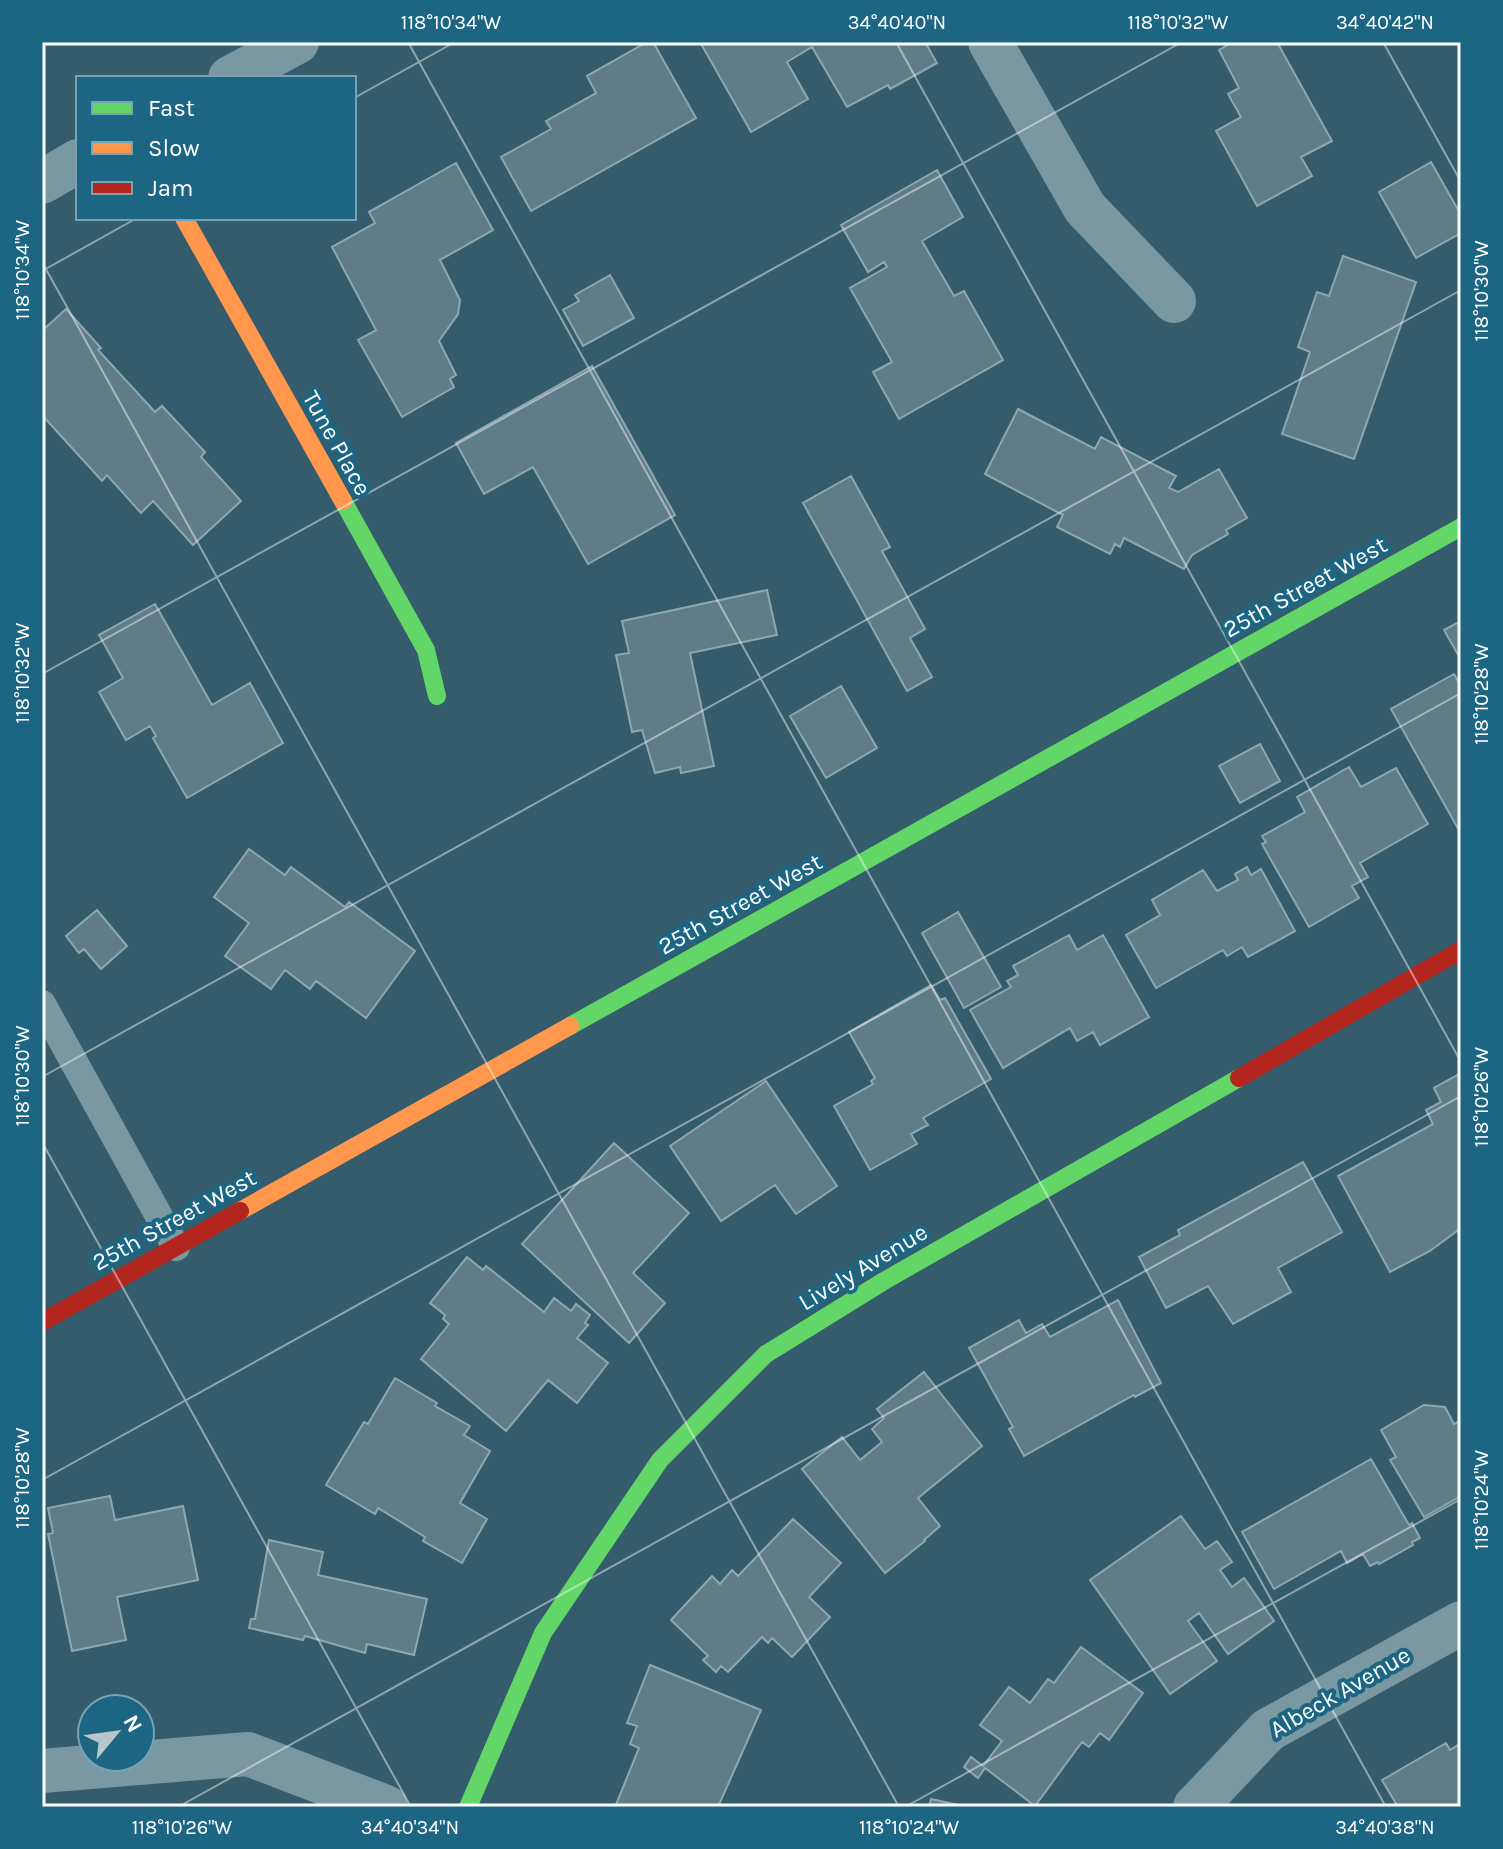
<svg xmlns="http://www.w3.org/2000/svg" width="1503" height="1849" font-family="Karla,sans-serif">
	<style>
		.building { fill: #5f7d89; stroke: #8ea7b0; stroke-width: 2 }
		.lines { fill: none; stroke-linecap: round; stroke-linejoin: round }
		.lane { stroke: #7a98a2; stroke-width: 28 }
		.street { stroke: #7a98a2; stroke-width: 44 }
		.fast { stroke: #63d668; stroke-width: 18 }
		.slow { stroke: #ff974d; stroke-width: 18 }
		.jam { stroke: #b3261e; stroke-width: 18 }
		.ticks { fill: none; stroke: #fff; stroke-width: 2; stroke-opacity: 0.45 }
		.labels { text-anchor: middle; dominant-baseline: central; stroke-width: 8; stroke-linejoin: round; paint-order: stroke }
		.street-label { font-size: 24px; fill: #fff; stroke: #1c6684 }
		.neatline { fill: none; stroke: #fff; stroke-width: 3 }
		.ticks-label { font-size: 20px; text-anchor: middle; fill: #fff }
	</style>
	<rect width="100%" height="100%" fill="#345c6c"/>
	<path class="building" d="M647 42H653L696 118 531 211 501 157 551 129 546 121 596 93 587 76Z
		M700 42H925L937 63 890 89 888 85 847 107 812 47 787 62 808 99 751 132Z
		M1233 42H1277L1332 141 1301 157 1312 176 1257 206 1216 131 1241 117 1228 94 1239 88 1219 50Z
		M1431 162 1461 215V233L1416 258 1379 192Z
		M456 163 493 230 440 260 460 300 458 314 439 341 456 375 450 379 454 387 402 417 358 340 376 330 332 247 375 223 369 212Z
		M937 170 963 217 922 241 954 296 964 291 1003 360 899 419 873 372 892 362 850 288 887 267 884 262 868 272 841 225Z
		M1343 256 1416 282 1354 459 1282 434 1310 352 1298 347 1317 292 1329 296Z
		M610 275 634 318 583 346 563 310 579 301 575 295Z
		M66 309 101 348 98 350 155 412 162 406 205 452 201 457 241 501 193 545 153 501 141 513 107 475 102 481 42 415V331Z
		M592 366 675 515 588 564 533 467 484 494 456 443Z
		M1018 409 1095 449 1101 437 1176 476 1169 488 1178 492 1219 469 1247 518 1226 530 1228 534 1192 555 1184 569 1124 538 1120 547 1115 544 1110 554 1057 527 1063 515 985 474Z
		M851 476 890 547 882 551 925 629 910 638 932 677 907 691 803 503Z
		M767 590 777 635 690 653 714 766 681 773 680 767 655 773 642 730 632 732 616 655 629 653 622 621Z
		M155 604 212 705 250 683 283 743 187 798 153 738 156 736 150 726 126 740 99 692 123 678 99 635Z
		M1461 621V660L1444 630Z
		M1454 674 1461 686V834L1391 709Z
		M841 686 877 748 826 778 790 716Z
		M1260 744 1280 781 1240 803 1219 766Z
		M1349 767 1361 787 1396 768 1428 824 1360 863 1368 877 1352 886 1359 898 1309 927 1262 844 1266 842 1262 836 1305 812 1297 797Z
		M249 849 285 875 291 867 345 907 349 902 415 951 366 1018 316 981 310 989 285 970 271 989 225 956 249 923 214 897Z
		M1247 867 1251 875 1261 869 1295 931 1248 957 1242 947 1227 956 1223 950 1156 988 1126 935 1160 915 1152 900 1203 870 1217 891 1238 880 1235 874Z
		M97 910 127 946 101 969 84 949 79 953 66 936Z
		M958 912 1001 987 964 1008 922 933Z
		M1069 935 1077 950 1103 935 1149 1017 1100 1045 1093 1032 1077 1041 1070 1028 1003 1068 970 1010 1011 987 1007 981 1018 975 1013 966Z
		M931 985 940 1000 945 998 991 1079 923 1118 928 1125 911 1134 917 1144 870 1170 834 1106 873 1084 871 1081 875 1078 849 1032Z
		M1461 1073V1228L1430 1251 1390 1272 1338 1176 1433 1124 1426 1110 1441 1102 1434 1088Z
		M766 1081 837 1186 796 1214 775 1185 721 1221 670 1146Z
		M614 1143 689 1213 633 1273 665 1303 629 1343 522 1244Z
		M1303 1162 1342 1232 1278 1268 1291 1292 1233 1324 1208 1286 1166 1308 1139 1257 1180 1235 1178 1230Z
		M467 1257 483 1270 486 1266 544 1312 554 1298 571 1311 576 1304 590 1315 585 1323 588 1325 577 1338 608 1363 577 1403 548 1380 506 1431 421 1359 449 1324 443 1319 445 1315 430 1303Z
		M1118 1300 1161 1383 1135 1397 1134 1395 1024 1456 1009 1429 1013 1427 969 1348 1019 1320 1026 1333 1042 1324 1050 1337Z
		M924 1372 982 1446 918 1498 940 1526 924 1540 925 1541 885 1573 802 1469 842 1437 860 1460 882 1442 872 1429 884 1418 877 1409Z
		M395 1378 437 1403 435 1406 470 1426 464 1435 490 1451 460 1503 487 1519 462 1563 423 1541 425 1537 378 1508 375 1514 326 1485 364 1422 368 1424Z
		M1424 1405 1445 1407 1454 1424 1461 1420V1496L1424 1517 1390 1460 1396 1457 1381 1430Z
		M1371 1459 1409 1525 1412 1523 1420 1538 1412 1542 1413 1545 1379 1564 1378 1562 1370 1566 1363 1554 1347 1563 1341 1551 1274 1589 1242 1532Z
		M110 1496 115 1520 183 1506 198 1580 117 1597 126 1640 72 1651 48 1534 53 1533 48 1508Z
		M1181 1516 1205 1549 1217 1541 1232 1562 1220 1570 1232 1587 1244 1578 1274 1621 1228 1654 1199 1613 1188 1621 1217 1661 1170 1694 1090 1580Z
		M793 1519 841 1563 809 1597 830 1617 792 1657 772 1638 768 1643 762 1637 728 1672 721 1666 716 1672 703 1660 708 1656 671 1620 712 1576 720 1584 732 1570 738 1576Z
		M269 1540 323 1552 318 1575 427 1599 414 1655 367 1644 365 1653 305 1636 303 1640 249 1628 251 1619H255Z
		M1081 1647 1143 1693 1109 1740 1100 1733 1089 1747 1082 1742 1035 1806 985 1768 978 1778 964 1767 971 1757 983 1766 1002 1741 980 1725 1009 1687 1030 1703 1048 1679 1054 1683Z
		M650 1665 761 1710 718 1807H615L639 1748 630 1744 637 1726 627 1723Z
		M1446 1743 1450 1750 1461 1743V1807H1398L1382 1780Z
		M931 1799 968 1807H929Z"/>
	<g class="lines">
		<path class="lane" d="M42 1004 176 1247"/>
		<path class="street" d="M990 42 1085 208 1174 301
			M230 78 297 42
			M42 182 78 161
			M42 1771 248 1754 386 1807
			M1195 1807 1268 1730 1461 1623"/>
		<path class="fast" d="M343 501 426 650 437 696
			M570 1026 1461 527
			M468 1807 543 1633 660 1460 766 1354 884 1281 1239 1078"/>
		<path class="slow" d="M184 218 343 501
			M240 1211 570 1026"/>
		<path class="jam" d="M1239 1078 1461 950
			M42 1322 240 1211"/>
	</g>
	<path class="ticks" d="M408 42 1386 1807M896 42 1461 1062M1383 42 1461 182M354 98 455 42M42 262 899 1807M42 271 137 218M42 674 1182 42M42 1077 1461 290M42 1142 411 1807M42 1480 1461 693M178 1807 1461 1096M905 1807 1461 1499"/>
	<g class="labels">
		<g class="street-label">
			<text transform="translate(337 443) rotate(61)">Tune Place</text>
			<text transform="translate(1305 587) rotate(-29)">25th Street West</text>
			<text transform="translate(740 904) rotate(-29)">25th Street West</text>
			<text transform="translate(174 1220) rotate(-29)">25th Street West</text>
			<text transform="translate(863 1267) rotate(-31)">Lively Avenue</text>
			<text transform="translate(1340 1692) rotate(-30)">Albeck Avenue</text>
		</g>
	</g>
	<rect width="1503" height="1849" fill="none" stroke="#1c6684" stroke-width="88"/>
	<rect x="76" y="76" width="280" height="144" fill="#1c6684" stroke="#77a3b5" stroke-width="2"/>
	<rect x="92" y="102" width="40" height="12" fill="#63d668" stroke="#77a3b5" stroke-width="2"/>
	<text x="148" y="116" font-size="24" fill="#ffffff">Fast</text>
	<rect x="92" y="142" width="40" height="12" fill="#ff974d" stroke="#77a3b5" stroke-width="2"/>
	<text x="148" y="156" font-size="24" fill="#ffffff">Slow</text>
	<rect x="92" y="182" width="40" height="12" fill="#b3261e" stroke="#77a3b5" stroke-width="2"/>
	<text x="148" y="196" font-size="24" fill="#ffffff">Jam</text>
	<g transform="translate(116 1733) rotate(61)"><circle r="38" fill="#1c6684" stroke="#77a3b5" stroke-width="2"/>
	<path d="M0-6L14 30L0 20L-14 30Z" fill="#b8c6cc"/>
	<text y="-12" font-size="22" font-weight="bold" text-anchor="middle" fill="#ffffff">N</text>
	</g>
	<rect x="44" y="44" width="1415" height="1761" class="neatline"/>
	<g class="ticks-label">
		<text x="451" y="29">118°10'34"W</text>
		<text x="897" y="29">34°40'40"N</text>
		<text x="1178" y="29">118°10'32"W</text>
		<text x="1385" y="29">34°40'42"N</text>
		<text transform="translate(22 270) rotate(-90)" y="7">118°10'34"W</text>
		<text transform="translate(1481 291) rotate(-90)" y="7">118°10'30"W</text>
		<text transform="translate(22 673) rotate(-90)" y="7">118°10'32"W</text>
		<text transform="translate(1481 694) rotate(-90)" y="7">118°10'28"W</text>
		<text transform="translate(22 1076) rotate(-90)" y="7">118°10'30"W</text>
		<text transform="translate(1481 1097) rotate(-90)" y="7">118°10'26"W</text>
		<text transform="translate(22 1478) rotate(-90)" y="7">118°10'28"W</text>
		<text transform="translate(1481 1500) rotate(-90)" y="7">118°10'24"W</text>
		<text x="182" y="1834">118°10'26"W</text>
		<text x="410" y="1834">34°40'34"N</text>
		<text x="909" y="1834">118°10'24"W</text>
		<text x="1385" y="1834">34°40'38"N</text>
	</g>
</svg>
